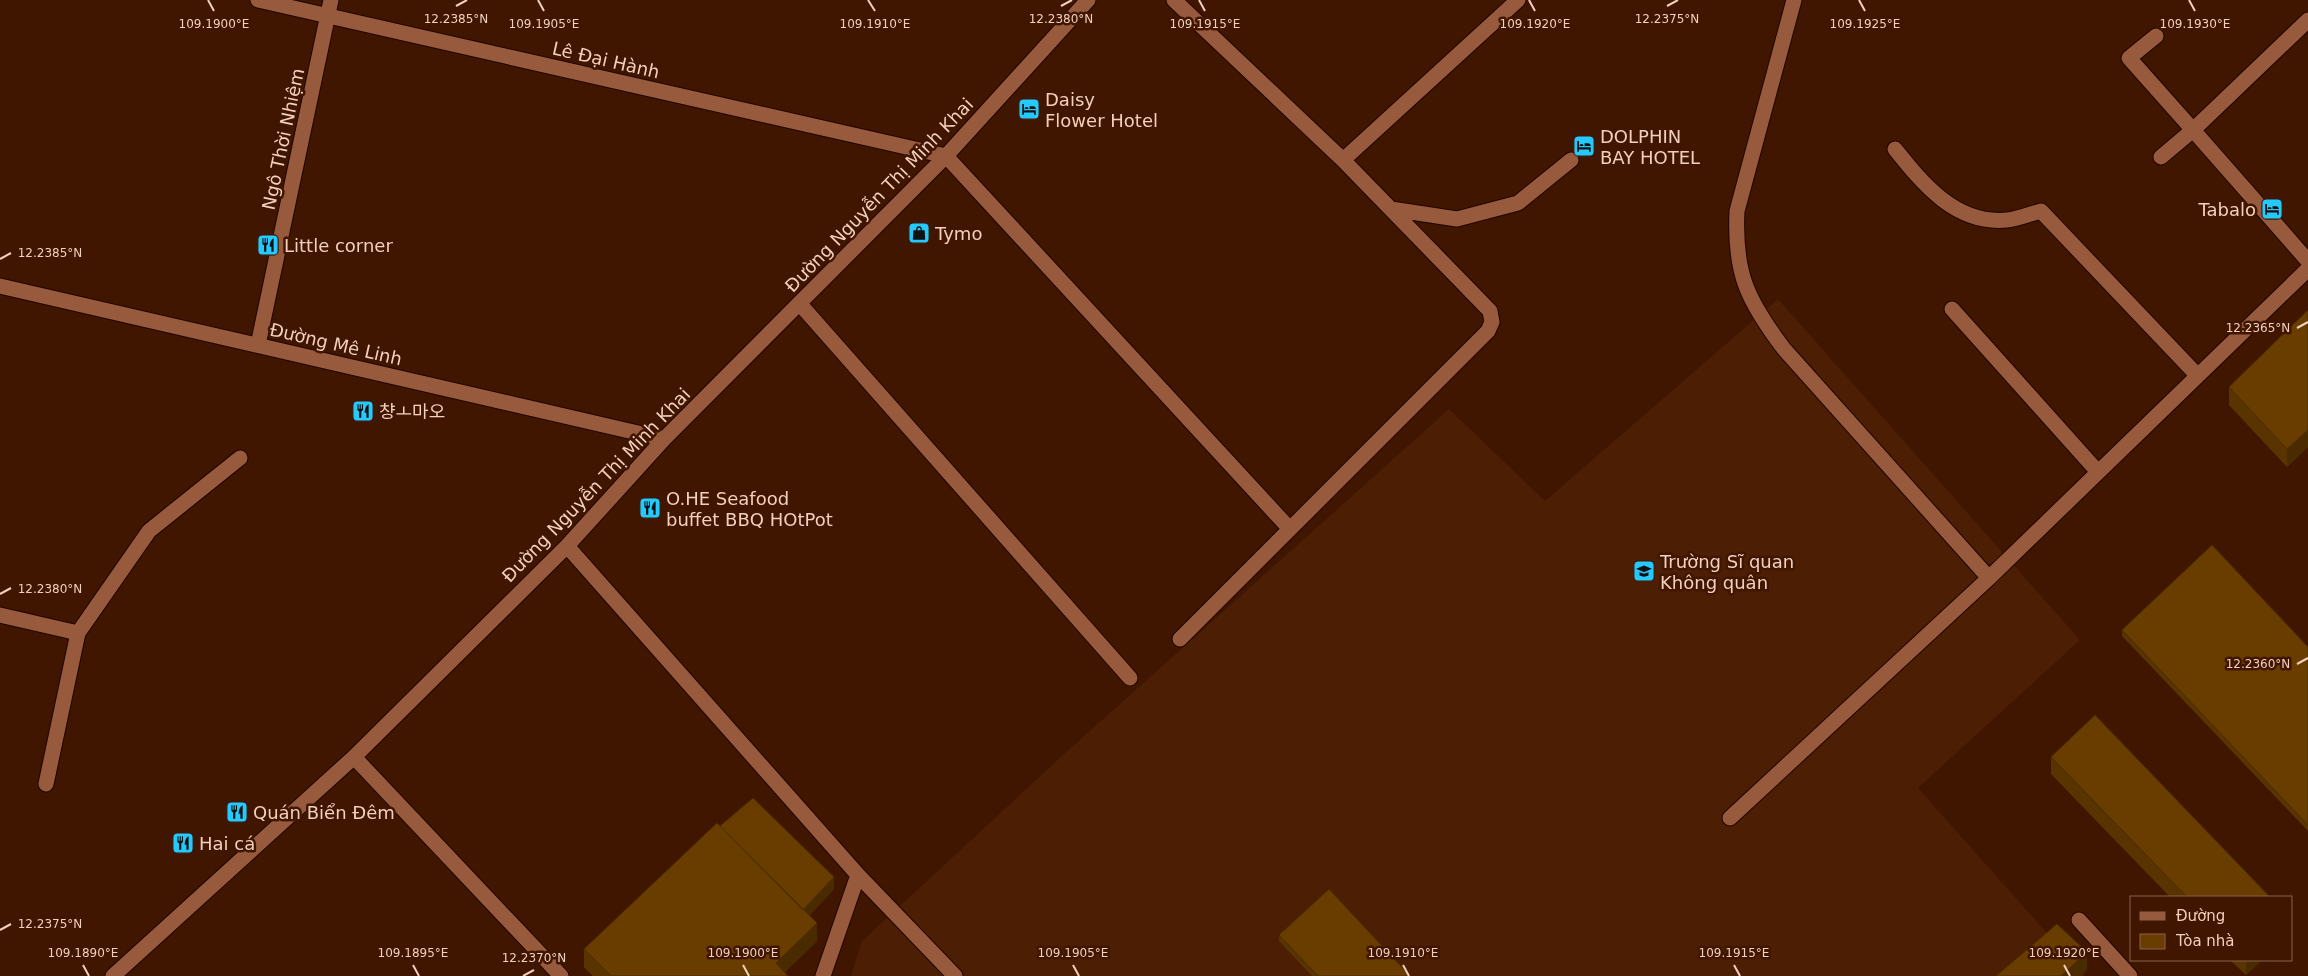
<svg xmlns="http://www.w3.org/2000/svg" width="2308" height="976" font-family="'DejaVu Sans','Noto Sans KR',sans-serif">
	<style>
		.built { fill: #4c1e04 }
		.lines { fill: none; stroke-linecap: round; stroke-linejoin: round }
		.minor-casing { stroke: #1f0400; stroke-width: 17 }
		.minor { stroke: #975a3c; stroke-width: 15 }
		.wall { fill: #5a3400 }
		.shaded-wall { fill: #4a2b00 }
		.building { fill: #693d00; stroke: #4a2b00 }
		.ticks { fill: none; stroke: #f3cfbf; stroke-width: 2 }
		.labels { text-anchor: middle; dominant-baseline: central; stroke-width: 5; stroke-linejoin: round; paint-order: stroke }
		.street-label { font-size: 18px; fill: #f3cfbf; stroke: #401600 }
		.poi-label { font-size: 18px; fill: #f3cfbf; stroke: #401600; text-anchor: start }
		.ticks-label { font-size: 12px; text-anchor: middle; fill: #f3cfbf; stroke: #401600; stroke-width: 5; stroke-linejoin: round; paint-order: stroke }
	</style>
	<rect width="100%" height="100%" fill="#401600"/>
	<path class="built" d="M1778 299 2080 640 1918 788 2085 976H851L862 941 1063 755 1449 409 1545 501Z"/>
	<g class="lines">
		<g class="minor-casing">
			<path id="minor" d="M258 0 946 156 1289 528
				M1174 0 1343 160 1490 311 1492 322 1488 331 1180 639
				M1794 0 1737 211C1734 273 1747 300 1784 349L1989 578
				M2156 36 2129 58 2193 130 2308 20
				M1895 149C1923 184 1956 225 2007 220 2018 219 2030 214 2041 211L2197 375
				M2161 157 2193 130 2308 261
				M1343 160 1518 0
				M1391 209 1457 219 1518 203 1571 160
				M0 286 664 439
				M799 303 1130 678
				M1952 309 2098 472
				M258 345 331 0
				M567 546 858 875 955 976
				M0 615 78 633
				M354 757 561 976
				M46 784 78 633 149 531 240 458
				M1730 818 1989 578 2308 269
				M2079 920 2130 976
				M113 976 354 757 567 546 664 439 946 156 1088 0
				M823 976 858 875"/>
		</g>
		<use href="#minor" class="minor"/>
	</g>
	<path class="wall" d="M2308 310V447L2287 467 2229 405V387Z
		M2122 630 2308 647V831L2122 636Z
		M2051 757 2270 897H2170L2051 774Z
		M720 826 834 889 809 916 817 941 785 972 788 976H593L584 967V949Z
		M1279 935 1410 976H1312L1279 941Z
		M2230 960H2262L2246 975Z"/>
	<path class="shaded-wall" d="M2308 430V447L2287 467V449Z
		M834 877V889L800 925V912Z
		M817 923V941L781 976 776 963Z
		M2087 952V970L2081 976H2061Z
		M2246 960H2262L2246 975Z"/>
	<path class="building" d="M2308 310V430L2287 449 2229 387Z
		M2212 545 2308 647V825L2122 630Z
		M2095 715 2270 897H2187L2051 757Z
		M753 798 834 877 803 910 720 826Z
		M717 823 817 923 776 963 788 976H611L584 949Z
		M1329 889 1410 976H1318L1279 935Z
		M2057 924 2087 952 2061 976H1996Z"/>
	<path class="ticks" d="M208 0 214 11M538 0 544 11M868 0 875 11M1199 0 1205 11M1529 0 1535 11M1859 0 1865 11M2189 0 2195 11M456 6 467 0M1061 6 1072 0M1667 6 1678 0M0 259 11 253M2297 328 2308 322M0 594 11 588M2297 664 2308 658M0 930 11 924M83 965 89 976M413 965 419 976M743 965 749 976M1073 965 1079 976M1403 965 1409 976M1734 965 1740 976M2064 965 2070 976M523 976 534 970"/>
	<defs>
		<g id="hotel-square" transform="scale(1.125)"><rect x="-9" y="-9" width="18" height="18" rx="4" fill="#24c9fe" stroke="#401600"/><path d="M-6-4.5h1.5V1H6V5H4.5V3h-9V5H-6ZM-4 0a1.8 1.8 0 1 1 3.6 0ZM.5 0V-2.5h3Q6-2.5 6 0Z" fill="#111"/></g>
		<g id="shop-square" transform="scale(1.125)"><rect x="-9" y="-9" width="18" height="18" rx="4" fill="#24c9fe" stroke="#401600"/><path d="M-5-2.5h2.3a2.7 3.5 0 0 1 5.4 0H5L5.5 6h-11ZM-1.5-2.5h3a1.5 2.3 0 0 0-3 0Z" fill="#111"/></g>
		<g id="restaurant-square" transform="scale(1.125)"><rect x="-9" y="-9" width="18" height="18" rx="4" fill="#24c9fe" stroke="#401600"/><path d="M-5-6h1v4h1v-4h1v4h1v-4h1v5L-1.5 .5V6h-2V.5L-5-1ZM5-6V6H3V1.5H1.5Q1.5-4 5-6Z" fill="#111"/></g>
		<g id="university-square" transform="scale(1.125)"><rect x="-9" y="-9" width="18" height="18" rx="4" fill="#24c9fe" stroke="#401600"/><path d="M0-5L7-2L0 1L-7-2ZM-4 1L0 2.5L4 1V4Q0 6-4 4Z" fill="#111"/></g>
	</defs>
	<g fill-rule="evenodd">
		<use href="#hotel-square" x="1029" y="109"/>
		<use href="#hotel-square" x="1584" y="146"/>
		<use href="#hotel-square" x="2272" y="209"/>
		<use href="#shop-square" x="919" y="233"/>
		<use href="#restaurant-square" x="268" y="245"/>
		<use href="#restaurant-square" x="363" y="411"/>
		<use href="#restaurant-square" x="650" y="508"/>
		<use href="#university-square" x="1644" y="571"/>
		<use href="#restaurant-square" x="237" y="812"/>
		<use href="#restaurant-square" x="183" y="843"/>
	</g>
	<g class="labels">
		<g class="street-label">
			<text transform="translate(606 60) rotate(13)">Lê Đại Hành</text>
			<text transform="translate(283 139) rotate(-78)">Ngô Thời Nhiệm</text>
			<text transform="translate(879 195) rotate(-46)">Đường Nguyễn Thị Minh Khai</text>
			<text transform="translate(336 344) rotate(13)">Đường Mê Linh</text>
			<text transform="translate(596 485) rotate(-46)">Đường Nguyễn Thị Minh Khai</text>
		</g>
		<g class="poi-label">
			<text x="1045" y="99">Daisy<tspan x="1045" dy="21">Flower Hotel</tspan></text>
			<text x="1600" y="136">DOLPHIN<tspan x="1600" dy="21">BAY HOTEL</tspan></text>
			<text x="2256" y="209" text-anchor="end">Tabalo</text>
			<text x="935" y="233">Tymo</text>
			<text x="284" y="245">Little corner</text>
			<text x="379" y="411">챵ㅗ마오</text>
			<text x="666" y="498">O.HE Seafood<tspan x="666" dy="21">buffet BBQ HOtPot</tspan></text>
			<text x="1660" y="561">Trường Sĩ quan<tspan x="1660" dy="21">Không quân</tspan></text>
			<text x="253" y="812">Quán Biển Đêm</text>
			<text x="199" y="843">Hai cá</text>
		</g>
	</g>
	<g class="ticks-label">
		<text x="1061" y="23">12.2380°N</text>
		<text x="1667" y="23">12.2375°N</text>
		<text x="456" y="23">12.2385°N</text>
		<text x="214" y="28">109.1900°E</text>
		<text x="544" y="28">109.1905°E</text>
		<text x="875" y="28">109.1910°E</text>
		<text x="1205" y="28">109.1915°E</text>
		<text x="1535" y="28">109.1920°E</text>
		<text x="1865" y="28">109.1925°E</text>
		<text x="2195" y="28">109.1930°E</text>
		<text x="50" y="257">12.2385°N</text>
		<text x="2258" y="332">12.2365°N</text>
		<text x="50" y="593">12.2380°N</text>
		<text x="2258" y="668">12.2360°N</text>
		<text x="50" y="928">12.2375°N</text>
		<text x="83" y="957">109.1890°E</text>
		<text x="413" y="957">109.1895°E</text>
		<text x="743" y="957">109.1900°E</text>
		<text x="1073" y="957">109.1905°E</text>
		<text x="1403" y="957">109.1910°E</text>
		<text x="1734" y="957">109.1915°E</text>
		<text x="2064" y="957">109.1920°E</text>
		<text x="534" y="962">12.2370°N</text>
	</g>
	<rect x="2130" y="896" width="162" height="65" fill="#401600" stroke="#88604c"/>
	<rect x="2140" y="912" width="25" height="8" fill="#975a3c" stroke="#88604c"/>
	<text x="2176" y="921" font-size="15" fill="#f3cfbf">Đường</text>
	<rect x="2140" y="934" width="25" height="15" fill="#693d00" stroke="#88604c"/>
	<text x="2176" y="946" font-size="15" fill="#f3cfbf">Tòa nhà</text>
</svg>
